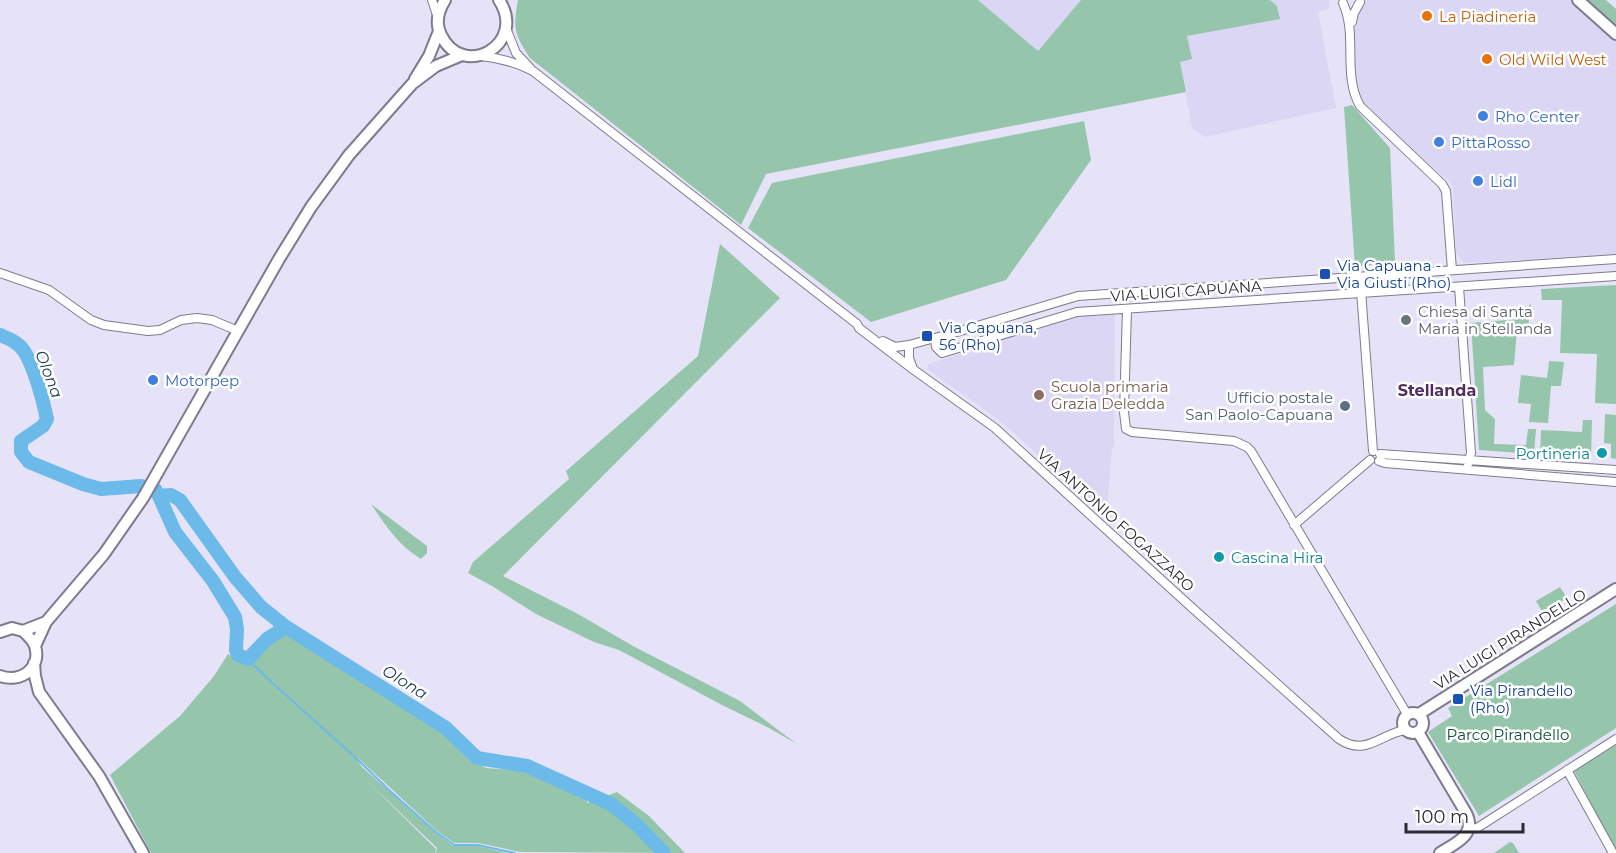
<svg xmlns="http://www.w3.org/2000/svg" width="1616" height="853" font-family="Montserrat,sans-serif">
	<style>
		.built { fill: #dad6f3 }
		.green { fill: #95c6ab }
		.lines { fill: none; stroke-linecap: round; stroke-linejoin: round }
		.stream { stroke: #6bbaea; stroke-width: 2 }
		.river { stroke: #6bbaea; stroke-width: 14 }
		.street-casing { stroke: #7e7b8e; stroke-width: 10 }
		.secondary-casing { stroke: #7e7b8e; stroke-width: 14 }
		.street { stroke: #fff; stroke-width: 8 }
		.secondary { stroke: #fff; stroke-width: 10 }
		.food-dot { fill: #e8710a; stroke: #fff; stroke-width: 2 }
		.shop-dot { fill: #3f7fe0; stroke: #fff; stroke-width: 2 }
		.transit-dot { fill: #1a4fb4; stroke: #fff; stroke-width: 2 }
		.worship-dot { fill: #6b7280; stroke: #fff; stroke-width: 2 }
		.education-dot { fill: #8d6e63; stroke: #fff; stroke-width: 2 }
		.service-dot { fill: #5c6f8a; stroke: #fff; stroke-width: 2 }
		.culture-dot { fill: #0f9aa8; stroke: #fff; stroke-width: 2 }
		.labels { text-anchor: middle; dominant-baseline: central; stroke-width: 5; stroke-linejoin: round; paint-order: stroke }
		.food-label { font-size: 15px; fill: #c56008; stroke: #fff; text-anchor: start }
		.shop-label { font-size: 15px; fill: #366cbe; stroke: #fff; text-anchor: start }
		.transit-label { font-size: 15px; fill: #164399; stroke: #fff; text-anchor: start }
		.street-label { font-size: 15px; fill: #2b2931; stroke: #fff }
		.worship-label { font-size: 15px; fill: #5b616d; stroke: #fff; text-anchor: start }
		.education-label { font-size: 15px; fill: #785e54; stroke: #fff; text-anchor: start }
		.service-label { font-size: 15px; fill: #4e5e75; stroke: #fff; text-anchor: end }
		.culture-label { font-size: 15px; fill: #0d838f; stroke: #fff; text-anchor: end }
		.park-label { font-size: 15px; fill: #0c5034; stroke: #fff }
		.water-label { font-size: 16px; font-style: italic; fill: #193b50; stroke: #fff }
		.neighbourhood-label { font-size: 16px; font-weight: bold; fill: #512d64; stroke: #fff }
	</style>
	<rect width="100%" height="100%" fill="#e6e3f8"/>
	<path class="built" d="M978 0H1081L1038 51Z
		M1270 0H1329V9L1318 12 1336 108 1205 137 1192 128 1180 61 1191 59 1187 36 1279 19 1277 6Z
		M1363 0H1572L1616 39V254L1464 263 1456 253 1453 187 1450 182 1360 105 1356 95 1352 30 1355 13Z
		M1115 314 1114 446 1112 448 1107 513 1105 515 999 420 927 369 928 364 1080 315Z"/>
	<path class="green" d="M518 0H978L1038 51 1081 0H1270L1277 6 1280 19 1187 36 1192 59 1180 62 1186 92 766 174 741 225 530 58C514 34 513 29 518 0Z
		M1585 0H1606L1616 9V27Z
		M1352 105 1390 148 1395 262 1355 267 1344 107Z
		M1084 121 1091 160 1006 280 871 322 748 228 772 183Z
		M720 244 780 298 503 576 578 614 633 646 740 701 810 754 797 744 767 727 722 705 619 650 594 642 536 614 492 586 468 573 473 562 569 479 566 471 698 356Z
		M1616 285V404L1595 403 1597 354 1560 353 1562 300H1542L1541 289Z
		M1531 303 1528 328 1517 330 1514 365 1483 367 1485 410 1495 419 1494 444 1526 445 1528 429H1536L1534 454 1479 450 1471 323 1519 319Z
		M1549 361 1564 362 1561 386H1551L1548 423 1529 422 1531 404 1518 403 1521 375 1547 378Z
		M1605 414 1616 415V459L1611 458V444L1604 443Z
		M1583 420H1592L1591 457 1540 454 1541 430 1582 432Z
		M371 504 427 546V553L421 559C399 546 385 525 371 504Z
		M1560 587 1567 598 1543 613 1536 601Z
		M1616 604V728L1479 816 1428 732 1452 716 1448 708Z
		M286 630 308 648 366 683 402 708 443 733 469 760 486 768 525 771 586 800 588 803 617 792 649 816 685 853 520 852 478 843H454L437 831 359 759 356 758 362 767 436 833 453 846H478L508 853H436L437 848 363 777 436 849 435 853H151L110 775 180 716 214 676 228 654 245 663 254 659 266 644Z
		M1616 745V851L1574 771Z
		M1510 842 1513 843 1519 853H1494Z"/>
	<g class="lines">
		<path class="stream" d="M248 659 268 679 356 758 389 790 436 832 454 845H478L515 853"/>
		<path class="river" d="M0 335C9 339 18 342 24 351 34 366 43 400 47 419L43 426 21 441V452L29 462 83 484 101 489 141 486 155 489 159 496 171 495 180 500 235 577 261 607 286 627 446 728 477 758 527 766 611 804 637 825 664 853
			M159 496 175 532 213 581 235 617 237 629 236 650 238 655 248 659 267 639 286 627"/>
		<g class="street-casing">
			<path id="street" d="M432 0 437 15
				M1343 3C1358 36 1342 74 1360 106L1442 184 1446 191 1452 270
				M1352 22 1354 13 1360 2
				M506 28 516 53 530 68
				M481 56C500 58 516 62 533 71L857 324 859 328 914 370 995 428 1189 605 1339 739C1366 757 1380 734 1405 730
				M0 273 49 290 91 320 104 325 148 331 160 330 181 320 197 318 212 320 238 331
				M1360 277 1373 451
				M1459 287 1471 453 1468 464
				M1127 309 1124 412 1126 429 1132 432 1234 441 1247 447 1251 451 1407 714
				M935 338 936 347 942 353 1077 312 1616 276
				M883 341 895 347 909 345 957 332 1078 296 1616 259
				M909 345V358L913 369
				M1380 454 1616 470
				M1379 461 1385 463 1616 482
				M1294 525 1370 460
				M1567 770 1613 853
				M1469 829 1477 828 1616 739"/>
		</g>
		<g class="secondary-casing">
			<path id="secondary" d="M445 0C438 11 435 23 441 35 463 81 528 44 499 0
				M1578 0 1616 34
				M415 79 429 56 439 31
				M0 632 12 628 23 631 46 622
				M35 646 46 622 104 554 143 498 279 259 311 207 349 155 412 84 436 66 462 55
				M34 663 35 676 39 692 99 776 143 853
				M0 676C20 683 42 669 35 646 33 640 27 635 23 631
				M1403 723a10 10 0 1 1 20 0a10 10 0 1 1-20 0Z
				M1419 714 1616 589
				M1418 732 1466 813C1477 835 1456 843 1440 853"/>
		</g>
		<use href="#street" class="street"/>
		<use href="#secondary" class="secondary"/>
	</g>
	<g class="food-dot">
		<circle cx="1427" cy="16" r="6"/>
		<circle cx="1487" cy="59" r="6"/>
	</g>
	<g class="shop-dot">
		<circle cx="1483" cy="116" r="6"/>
		<circle cx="1439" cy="142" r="6"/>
		<circle cx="1478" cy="181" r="6"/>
		<circle cx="153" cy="380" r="6"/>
	</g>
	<g class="transit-dot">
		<rect x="1319" y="268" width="12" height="12" rx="3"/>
		<rect x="921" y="330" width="12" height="12" rx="3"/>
		<rect x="1452" y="693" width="12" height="12" rx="3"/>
	</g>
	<circle class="worship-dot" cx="1406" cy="320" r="6"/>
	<circle class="education-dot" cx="1039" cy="395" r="6"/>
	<circle class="service-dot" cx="1345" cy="406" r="6"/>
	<g class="culture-dot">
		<circle cx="1602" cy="453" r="6"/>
		<circle cx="1219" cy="557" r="6"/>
	</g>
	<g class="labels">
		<g class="food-label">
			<text x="1439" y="16">La Piadineria</text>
			<text x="1499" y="59">Old Wild West</text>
		</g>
		<g class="shop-label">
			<text x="1495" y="116">Rho Center</text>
			<text x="1451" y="142">PittaRosso</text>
			<text x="1490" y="181">Lidl</text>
			<text x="165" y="380">Motorpep</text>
		</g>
		<g class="transit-label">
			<text x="1337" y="265">Via Capuana -<tspan x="1337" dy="17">Via Giusti (Rho)</tspan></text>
			<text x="939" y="327">Via Capuana,<tspan x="939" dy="17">56 (Rho)</tspan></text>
			<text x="1470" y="690">Via Pirandello<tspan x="1470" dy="17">(Rho)</tspan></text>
		</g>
		<g class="street-label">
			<text transform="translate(1186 291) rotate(-4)">VIA LUIGI CAPUANA</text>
			<text transform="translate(1116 520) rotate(42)">VIA ANTONIO FOGAZZARO</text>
			<text transform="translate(1510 639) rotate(-32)">VIA LUIGI PIRANDELLO</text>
		</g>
		<g class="worship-label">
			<text x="1418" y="311">Chiesa di Santa<tspan x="1418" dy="17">Maria in Stellanda</tspan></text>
		</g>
		<g class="education-label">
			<text x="1051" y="386">Scuola primaria<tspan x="1051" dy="17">Grazia Deledda</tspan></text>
		</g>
		<g class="service-label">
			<text x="1333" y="397">Ufficio postale<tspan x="1333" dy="17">San Paolo-Capuana</tspan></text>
		</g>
		<g class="culture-label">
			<text x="1590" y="453">Portineria</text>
			<text x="1231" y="557" text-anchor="start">Cascina Hira</text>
		</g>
		<g class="park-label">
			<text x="1508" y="734">Parco Pirandello</text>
		</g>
		<g class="water-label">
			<text transform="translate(49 374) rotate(69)">Olona</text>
			<text transform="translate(405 682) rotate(32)">Olona</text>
		</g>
		<g class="neighbourhood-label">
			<text x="1437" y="390">Stellanda</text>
		</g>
	</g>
	<path d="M1406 823v9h117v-9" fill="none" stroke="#2b2931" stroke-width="3"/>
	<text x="1415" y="823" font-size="18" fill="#2b2931" stroke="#ffffff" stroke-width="4.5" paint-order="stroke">100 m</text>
</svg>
